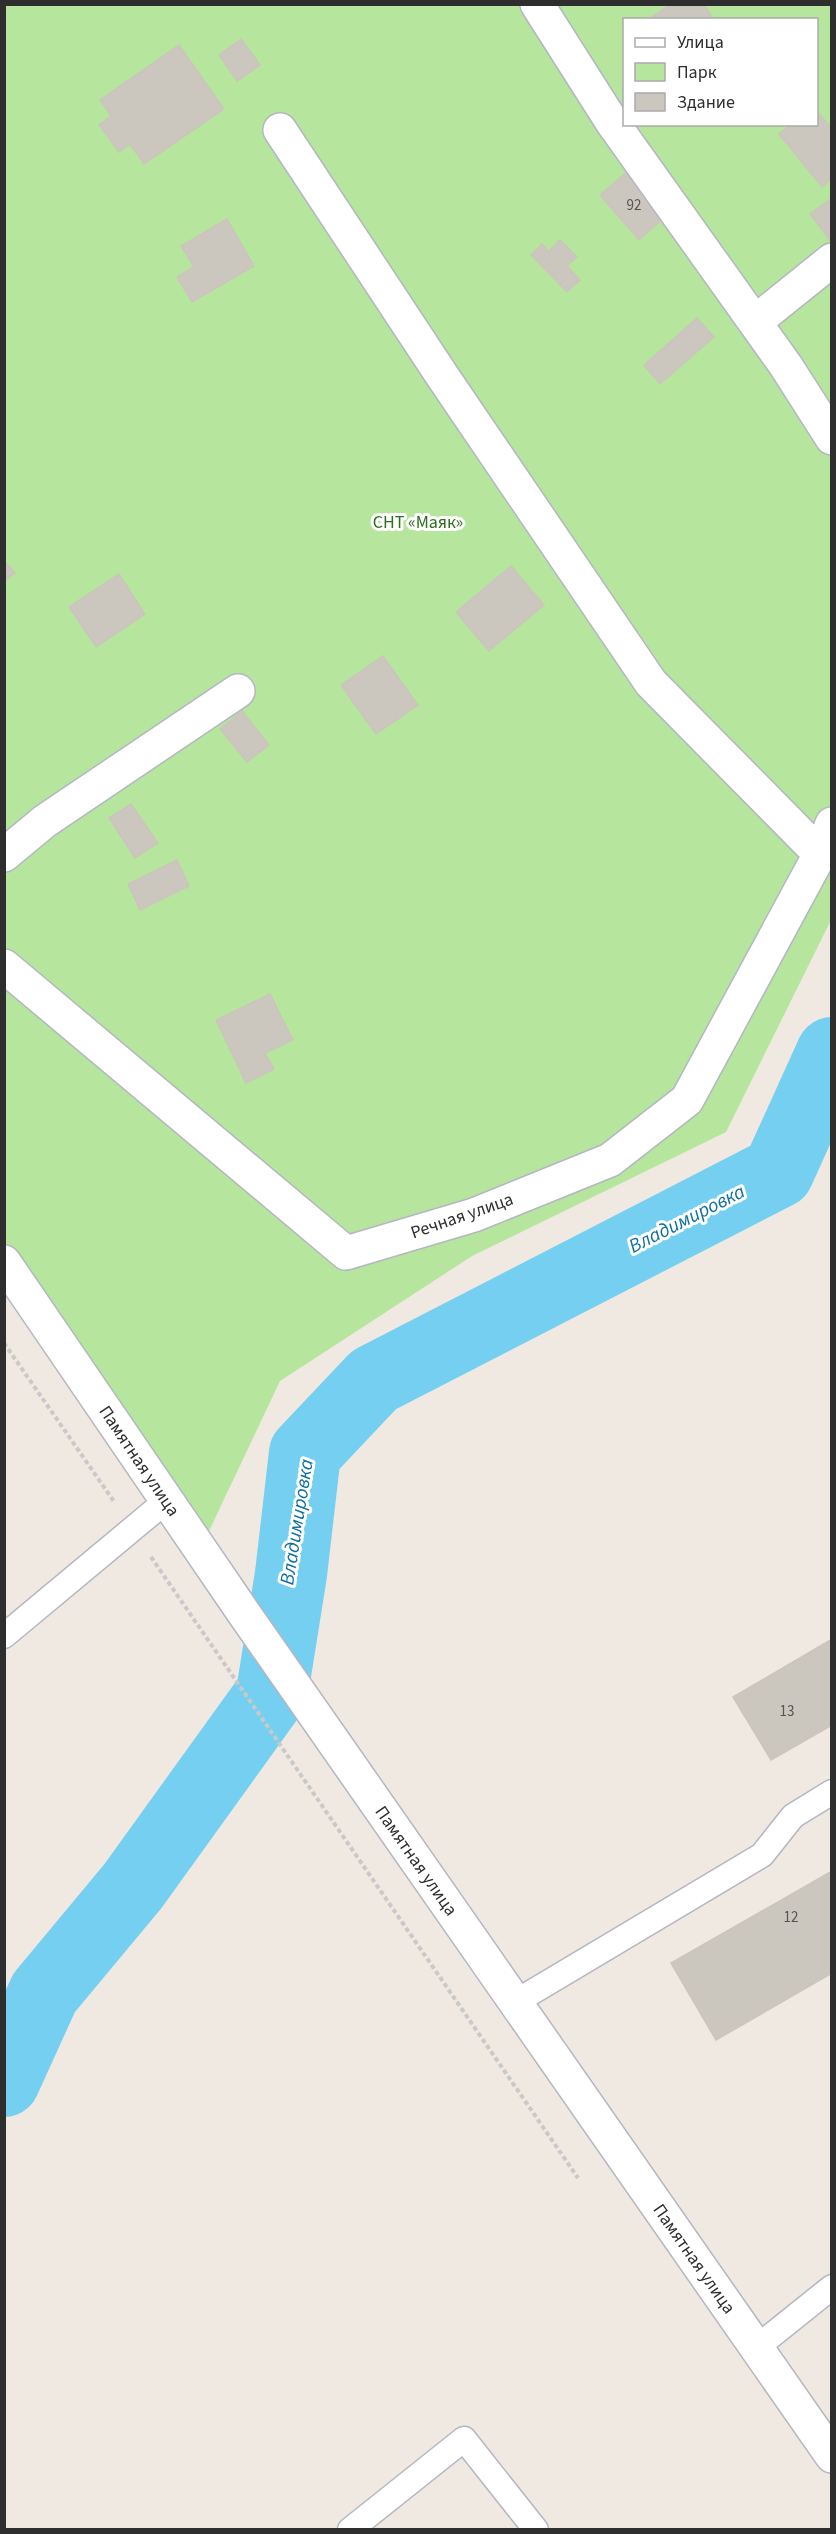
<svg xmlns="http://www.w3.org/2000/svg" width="836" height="2534" font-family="'Source Sans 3',sans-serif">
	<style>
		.green { fill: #b6e59e; fill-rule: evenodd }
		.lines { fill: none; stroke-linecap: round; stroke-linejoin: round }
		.river { stroke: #75cff0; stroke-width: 72 }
		.building { fill: #cbc7bf; stroke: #cbc5ba; stroke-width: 1.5 }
		.lane-casing { stroke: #b4b7c1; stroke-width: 27 }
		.street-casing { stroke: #b4b7c1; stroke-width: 36 }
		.secondary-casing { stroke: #b4b7c1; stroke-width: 36 }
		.path { stroke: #c9c9c9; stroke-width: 4; stroke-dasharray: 4.5 3; stroke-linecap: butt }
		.lane { stroke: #fff; stroke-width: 24 }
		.street { stroke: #fff; stroke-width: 33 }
		.secondary { stroke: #fff; stroke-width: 33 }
		.labels { text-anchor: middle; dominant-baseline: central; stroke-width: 6; stroke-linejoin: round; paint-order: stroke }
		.number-label { font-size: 15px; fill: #555452 }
		.park-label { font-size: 18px; fill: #2c6e1b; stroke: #fff }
		.street-label { font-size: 18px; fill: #2e2e2e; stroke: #fff }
		.water-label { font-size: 20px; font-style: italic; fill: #0d6fa3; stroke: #fff }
	</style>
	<rect width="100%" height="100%" fill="#efe9e1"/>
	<path class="green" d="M4 5H831V920L726 1132 472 1256 280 1381 200 1550 5 1261ZM624 20H816V124H624Z"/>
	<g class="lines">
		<path class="river" d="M4 2081 44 1993 133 1886 272 1693 291 1574 305 1453 374 1380 778 1172 832 1053"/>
	</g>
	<path class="building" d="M671 4H704L714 20H654L652 17Z
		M241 39 260 65 237 81 219 55Z
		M179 45 224 109 144 164 130 144 119 152 99 125 111 116 100 100Z
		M816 110 832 129V179L822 187 779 134 791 124H816Z
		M630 169 668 214 639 240 600 195Z
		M832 198V237L829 239 810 214Z
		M227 219 254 266 192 302 177 277 194 267 181 246Z
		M560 240 577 257 567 266 580 280 567 292 531 255 542 244 549 251Z
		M697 318 714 337 660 384 644 365Z
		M4 561 15 573 4 581Z
		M511 566 544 605 489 651 456 612Z
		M119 574 145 614 96 647 69 607Z
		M383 656 418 705 376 734 341 685Z
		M242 711 269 745 247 762 220 729Z
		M131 804 158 843 135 858 109 818Z
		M177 860 189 886 140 910 128 884Z
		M270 994 293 1040 265 1053 274 1069 246 1083 216 1020Z
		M832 1639V1725L771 1760 733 1697Z
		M832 1871V1973L716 2040 671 1963Z"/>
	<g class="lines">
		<g class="lane-casing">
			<path id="lane" d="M4 1636 166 1501
				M514 2003 762 1855 793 1816 832 1792
				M756 2348 832 2287
				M350 2530 464 2439 536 2530"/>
		</g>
		<g class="street-casing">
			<path id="street" d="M537 4 612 122 786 366 832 438
				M280 130 443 377 651 683 820 854
				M755 322 832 260
				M4 855 45 821 238 691
				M4 966 346 1253 474 1215 610 1160 687 1100 820 854 832 824"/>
		</g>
		<g class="secondary-casing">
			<path id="secondary" d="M4 1262 243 1612 832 2456"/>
		</g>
		<path class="path" d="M4 1343 115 1503
			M151 1557 578 2178"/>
		<use href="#lane" class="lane"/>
		<use href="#street" class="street"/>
		<use href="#secondary" class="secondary"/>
	</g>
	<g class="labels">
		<g class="number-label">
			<text x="634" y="205">92</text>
			<text x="787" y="1711">13</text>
			<text x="791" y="1917">12</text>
		</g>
		<g class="park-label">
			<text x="418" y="522">СНТ «Маяк»</text>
		</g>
		<g class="street-label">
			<text transform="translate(462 1216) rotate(-19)">Речная улица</text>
			<text transform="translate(139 1461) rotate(56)">Памятная улица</text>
			<text transform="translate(416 1861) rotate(55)">Памятная улица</text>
			<text transform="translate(694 2259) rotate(55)">Памятная улица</text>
		</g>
		<g class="water-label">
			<text transform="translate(687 1219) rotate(-27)">Владимировка</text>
			<text transform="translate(297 1522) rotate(-81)">Владимировка</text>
		</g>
	</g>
	<rect width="836" height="2534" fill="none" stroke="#2e2e2e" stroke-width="12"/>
	<rect x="623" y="18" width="195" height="108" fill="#ffffff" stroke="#ababab" stroke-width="1.5"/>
	<rect x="635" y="38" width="30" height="9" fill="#ffffff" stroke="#ababab" stroke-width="1.5"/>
	<text x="677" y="48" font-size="18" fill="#2e2e2e">Улица</text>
	<rect x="635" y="63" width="30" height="18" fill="#b6e59e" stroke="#ababab" stroke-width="1.5"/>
	<text x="677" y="78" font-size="18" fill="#2e2e2e">Парк</text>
	<rect x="635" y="93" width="30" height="18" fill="#cbc7bf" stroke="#ababab" stroke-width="1.5"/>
	<text x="677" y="108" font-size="18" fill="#2e2e2e">Здание</text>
</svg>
